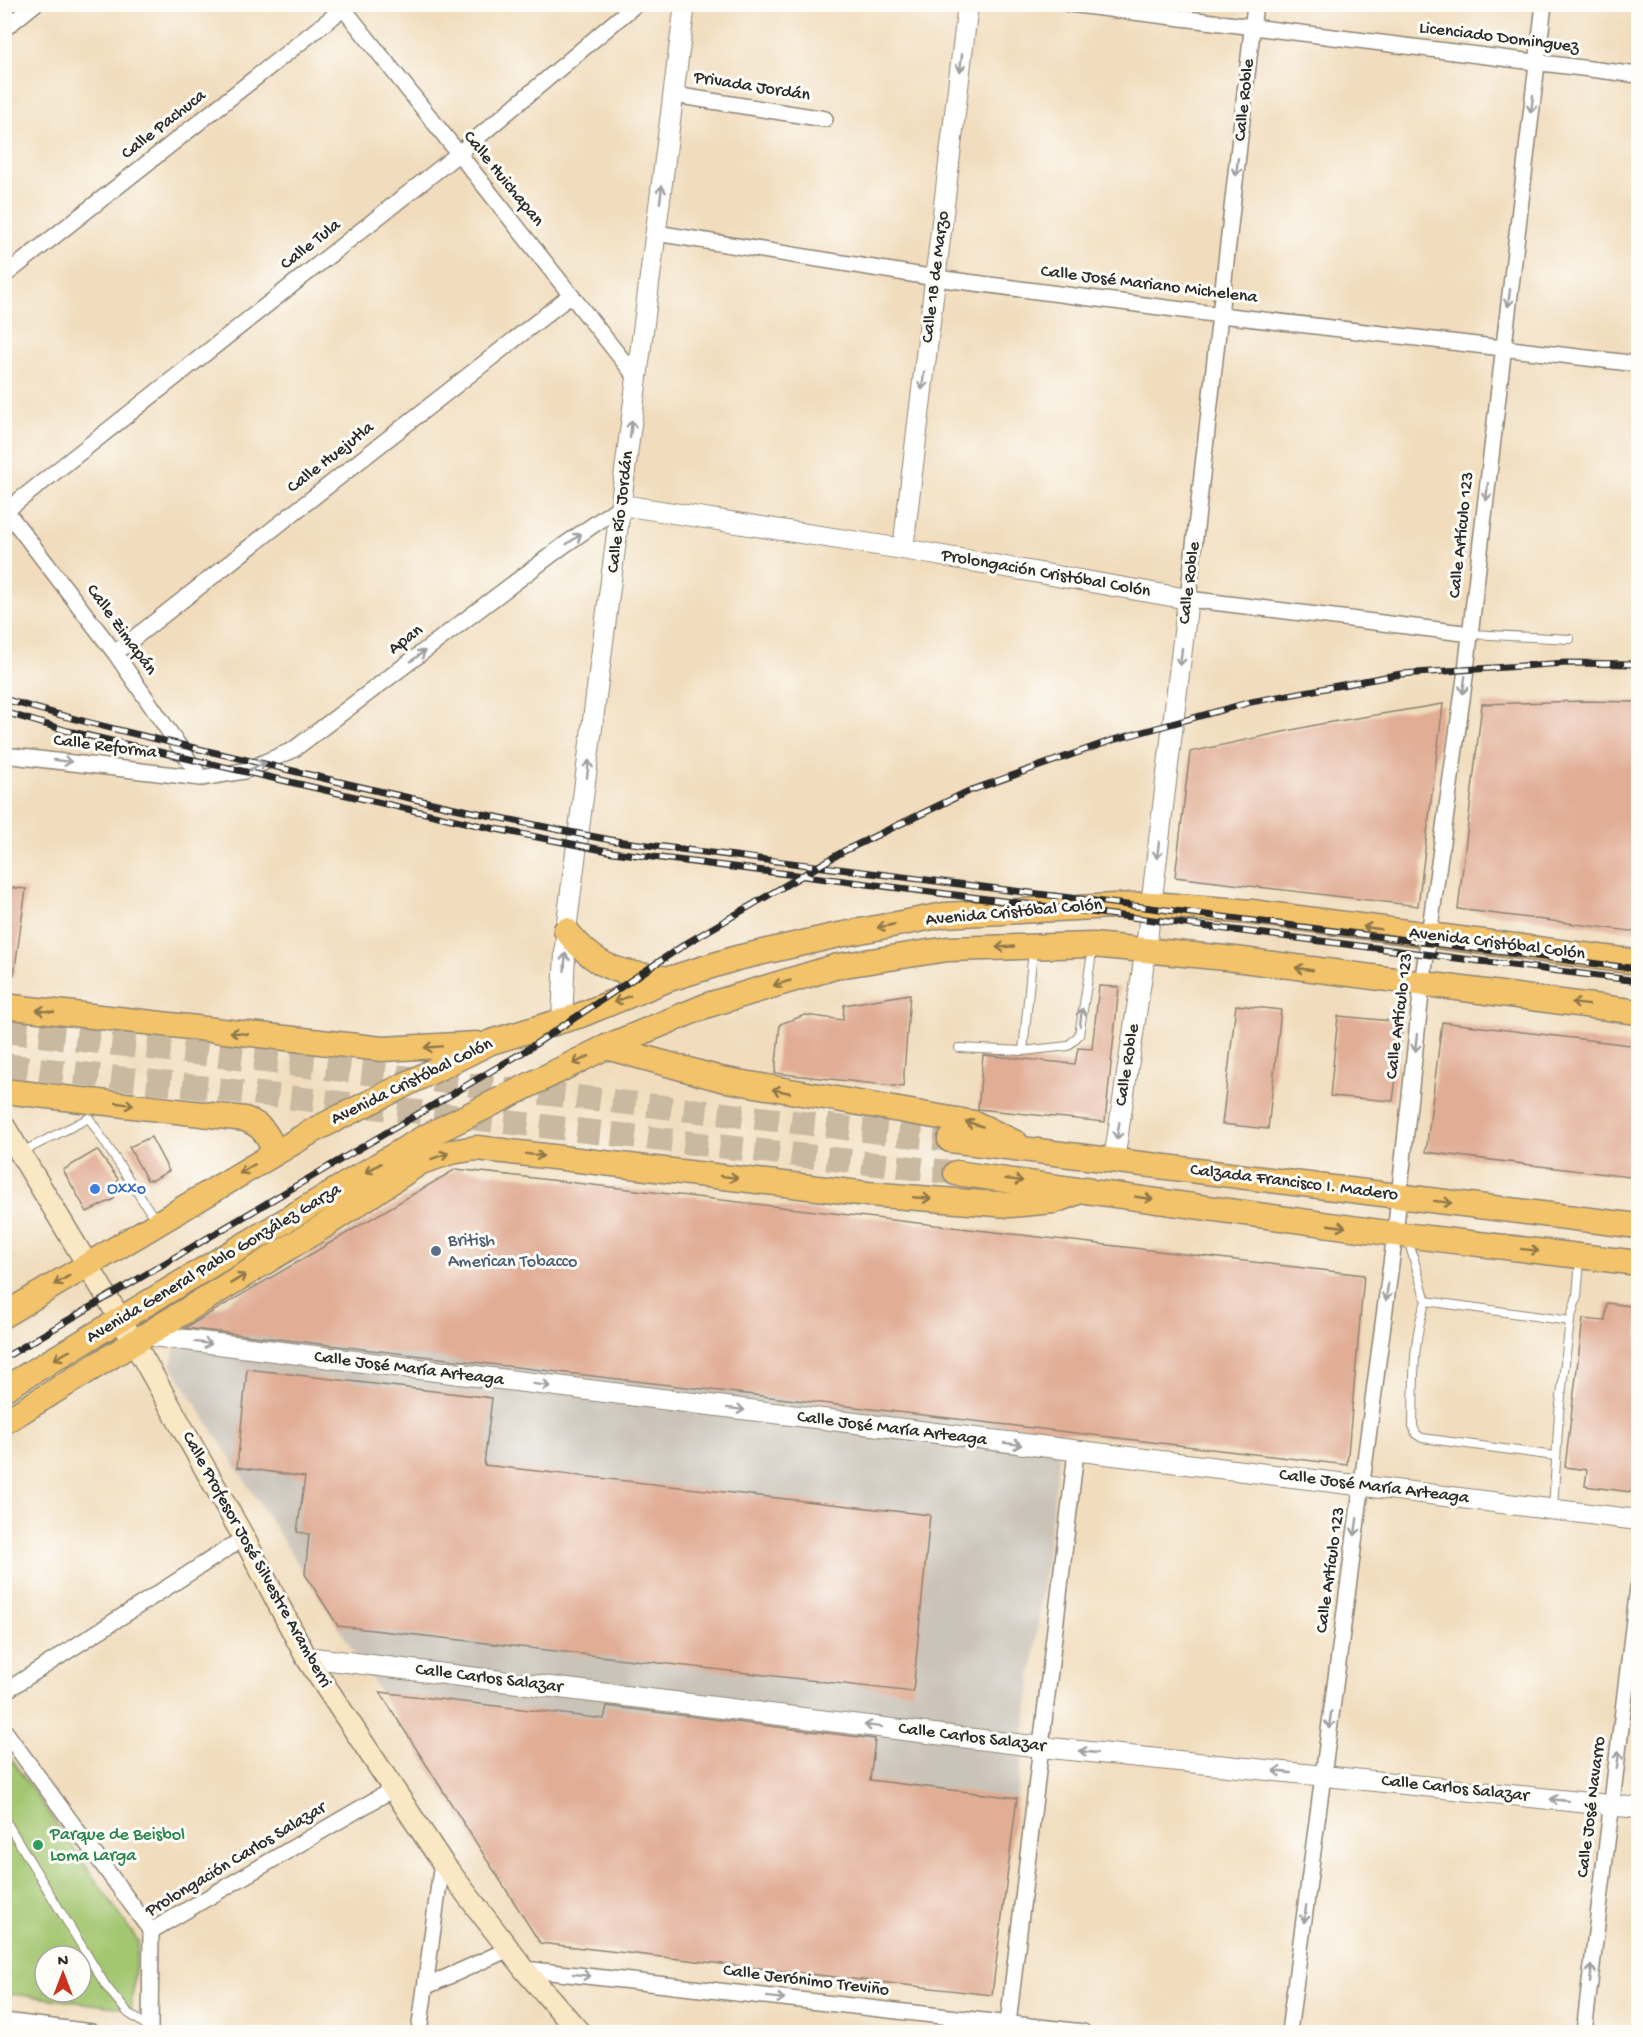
<svg xmlns="http://www.w3.org/2000/svg" width="1643" height="2037" font-family="'Gochi Hand',sans-serif">
	<style>
		.industrial { fill: #cac3b8 }
		.green { fill: #a3c670; stroke: #67784e; stroke-width: 1.5; fill-rule: evenodd }
		.building { fill: #e1ad95 }
		.lines { fill: none; stroke-linecap: round; stroke-linejoin: round }
		.primary-tunnel { stroke: #c9b9a0; stroke-width: 24; stroke-dasharray: 24 12; stroke-linecap: butt }
		.service-casing { stroke: #8e8474; stroke-width: 10 }
		.minor-casing { stroke: #8e8474; stroke-width: 18 }
		.tertiary-casing { stroke: #8e8474; stroke-width: 22 }
		.secondary-casing { stroke: #8e8474; stroke-width: 24 }
		.primary-casing { stroke: #8e8474; stroke-width: 27 }
		.service { stroke: #fff; stroke-width: 8 }
		.minor { stroke: #fff; stroke-width: 15 }
		.tertiary { stroke: #fff; stroke-width: 20 }
		.secondary { stroke: #fae7c3; stroke-width: 21 }
		.primary { stroke: #f2c36a; stroke-width: 24 }
		.rail-casing { stroke: #2b2b2b; stroke-width: 7 }
		.rail { stroke: #fdfcf7; stroke-width: 4.5; stroke-dasharray: 14; stroke-linecap: butt }
		.oneway { stroke: #a0a0a0 }
		.oneway2 { stroke: #8e774a }
		.shop-dot { fill: #3f7fe0; stroke: #fdfcf7; stroke-width: 2 }
		.service-dot { fill: #5c6f8a; stroke: #fdfcf7; stroke-width: 2 }
		.leisure-dot { fill: #2e9e5b; stroke: #fdfcf7; stroke-width: 2 }
		.labels { text-anchor: middle; dominant-baseline: central; stroke-width: 6; stroke-linejoin: round; paint-order: stroke }
		.street-label { font-size: 18px; fill: #2b2b2b; stroke: #fdfcf7 }
		.shop-label { font-size: 18px; fill: #366cbe; stroke: #fdfcf7; text-anchor: start }
		.service-label { font-size: 18px; fill: #4e5e75; stroke: #fdfcf7; text-anchor: start }
		.leisure-label { font-size: 18px; fill: #27864d; stroke: #fdfcf7; text-anchor: start }
	</style>
	<rect width="100%" height="100%" fill="#fdfcf7"/>
	<filter id="ink" filterUnits="userSpaceOnUse"><feTurbulence type="fractalNoise" baseFrequency=".0167" numOctaves="2"/><feDisplacementMap in="SourceGraphic" scale="12" xChannelSelector="R" yChannelSelector="G"/><feConvolveMatrix kernelMatrix="1 2 1 2 8 2 1 2 1" color-interpolation-filters="sRGB"/></filter>
	<filter id="wash" filterUnits="userSpaceOnUse"><feTurbulence type="fractalNoise" baseFrequency=".008" numOctaves="4" result="noise"/><feDisplacementMap in="SourceGraphic" scale="24" xChannelSelector="R" yChannelSelector="G"/><feGaussianBlur stdDeviation="1.35" result="paint"/><feColorMatrix in="noise" values="0 0 0 0 0 0 0 0 0 0 0 0 0 0 0 0 0 1.4 0 .05"/><feComposite in="paint" operator="in"/></filter>
	<g filter="url(#wash)">
		<rect width="100%" height="100%" fill="#f1ddbd"/>
		<path class="industrial" d="M456 1169 1364 1275 1347 1465 1062 1432 992 1995 540 1943 171 1365 179 1330Z"/>
		<path class="green" d="M4 1749 138 1941 131 2009 5 1993ZM45 1956H81V1992H45Z"/>
		<g id="blocks">
			<path class="building" d="M1582 701 1638 702V932L1458 909 1482 704Z
				M1443 704 1418 906 1175 877 1190 752 1320 724Z
				M4 887 26 889 14 975 4 974Z
				M1099 986 1119 987 1105 1122 978 1109 983 1055 1075 1064 1078 1048 1092 1049Z
				M910 994 903 1087 775 1073 780 1024 805 1015 843 1020 844 1005Z
				M1236 1005 1281 1010 1268 1129 1222 1124Z
				M1338 1016 1403 1022 1393 1101 1330 1096Z
				M1442 1022 1638 1046V1178L1426 1152Z
				M151 1137 169 1171 153 1180H147L129 1147Z
				M97 1150 118 1179 114 1199 87 1212 63 1170Z
				M456 1169 1364 1275 1347 1465 185 1328Z
				M1607 1303 1638 1307V1493L1585 1486 1587 1470 1565 1467 1583 1319 1605 1321Z
				M247 1369 492 1398 484 1465 930 1515 913 1692 338 1626 305 1574 309 1534 297 1532 305 1477 237 1467Z
				M380 1692 604 1719 607 1706 875 1739 870 1780 1017 1798 992 1995 540 1943Z"/>
		</g>
	</g>
	<g filter="url(#ink)">
		<use href="#blocks" fill-opacity="0" stroke="#8e8474" stroke-width="1.5"/>
		<g class="lines">
			<path class="primary-tunnel" d="M4 1031 950 1140
				M4 1065 956 1173"/>
			<g class="service-casing">
				<path id="service" d="M1471 634 1570 639
					M959 1048 1023 1051 1068 1046 1079 1035 1093 947
					M1023 1051 1033 950
					M22 1152 89 1118 156 1221
					M1408 1239 1426 1301
					M1555 1456 1422 1438 1416 1434 1413 1426C1414 1385 1412 1339 1426 1301L1570 1321
					M1553 1509 1559 1413 1570 1321 1577 1296 1580 1260
					M1628 1683 1638 1684
					M4 1818 106 1986 128 2013 149 2027"/>
			</g>
			<g class="minor-casing">
				<path id="minor" d="M340 4 636 377
					M1069 4 1638 75
					M1255 4 1188 599 1471 634
					M4 29 35 4
					M674 95 825 119
					M656 233 936 278 1221 315 1638 364
					M4 276 349 4
					M4 508 115 653 201 778
					M7 510 458 154 636 4
					M115 653 571 295
					M4 755 201 778 244 771 293 750 563 546 622 505
					M4 1692 244 1538
					M4 1730 151 1931
					M151 1931 395 1788
					M524 1969 1083 2032
					M425 1987 509 1949
					M4 2021 92 2032
					M150 2032 151 1931
					M419 2032 442 1862
					M1007 2032 1076 1452
					M1289 2032 1395 1234 1422 985 1466 670 1544 4
					M1584 2032 1638 1587"/>
			</g>
			<g class="tertiary-casing">
				<path id="tertiary" d="M622 505 903 549 1188 599 1146 948 1114 1160
					M903 549 968 4
					M562 1021 566 930 685 4
					M145 1335 1638 1520
					M306 1657 1041 1747 1638 1808"/>
			</g>
			<g class="secondary-casing">
				<path id="secondary" d="M4 1126 134 1342 244 1538 306 1657 442 1862 524 1969 579 2032"/>
			</g>
			<g class="primary-casing">
				<path id="primary" d="M566 930C598 971 619 972 669 979
					M4 1006 382 1049 477 1044
					M606 1047 721 1079 974 1123 1016 1143
					M4 1091 245 1119C262 1125 269 1135 274 1153
					M950 1140 1638 1226
					M956 1173 1395 1234 1638 1263
					M4 1315 316 1129 491 1042 581 1015 669 979 737 958 834 936 944 915 1152 904 1252 912 1638 962
					M4 1389 423 1138 606 1047 708 1005 838 966 948 949 1093 945 1235 959 1638 1012
					M4 1422 324 1226 421 1162 451 1152 477 1148 868 1194 983 1203 1010 1205 1054 1201 1086 1189"/>
			</g>
			<use href="#service" class="service"/>
			<use href="#minor" class="minor"/>
			<use href="#tertiary" class="tertiary"/>
			<use href="#secondary" class="secondary"/>
			<use href="#primary" class="primary"/>
			<g class="rail-casing">
				<path id="rail" d="M4 699C87 724 172 743 256 762 375 791 495 818 616 841L1638 969
					M4 712 68 731 486 827 613 852 1638 981
					M4 1358 525 1051 687 943 844 851 969 791 1113 740 1251 702 1401 674 1566 663 1638 664"/>
			</g>
			<use href="#rail" class="rail"/>
		</g>
		<defs><path id="oneway-shaft" d="M-6 0H5M1.5-3L5.5 0L1.5 3" fill="none" stroke-width="1.6" stroke-linecap="round" stroke-linejoin="round" transform="scale(1.5)"/></defs>
		<g class="oneway">
			<use href="#oneway-shaft" transform="translate(961 63) rotate(97)"/>
			<use href="#oneway-shaft" transform="translate(1532 104) rotate(97)"/>
			<use href="#oneway-shaft" transform="translate(1237 167) rotate(96)"/>
			<use href="#oneway-shaft" transform="translate(661 194) rotate(-83)"/>
			<use href="#oneway-shaft" transform="translate(1509 298) rotate(97)"/>
			<use href="#oneway-shaft" transform="translate(923 381) rotate(97)"/>
			<use href="#oneway-shaft" transform="translate(631 429) rotate(-84)"/>
			<use href="#oneway-shaft" transform="translate(1487 492) rotate(96)"/>
			<use href="#oneway-shaft" transform="translate(574 539) rotate(-35)"/>
			<use href="#oneway-shaft" transform="translate(418 656) rotate(-37)"/>
			<use href="#oneway-shaft" transform="translate(1181 657) rotate(97)"/>
			<use href="#oneway-shaft" transform="translate(1464 685) rotate(98)"/>
			<use href="#oneway-shaft" transform="translate(63 761) rotate(7)"/>
			<use href="#oneway-shaft" transform="translate(258 766) rotate(-22)"/>
			<use href="#oneway-shaft" transform="translate(588 769) rotate(-83)"/>
			<use href="#oneway-shaft" transform="translate(1158 850) rotate(97)"/>
			<use href="#oneway-shaft" transform="translate(565 962) rotate(-87)"/>
			<use href="#oneway-shaft" transform="translate(1081 1017) rotate(-82)"/>
			<use href="#oneway-shaft" transform="translate(1416 1043) rotate(96)"/>
			<use href="#oneway-shaft" transform="translate(1118 1131) rotate(99)"/>
			<use href="#oneway-shaft" transform="translate(1387 1292) rotate(98)"/>
			<use href="#oneway-shaft" transform="translate(203 1343) rotate(7)"/>
			<use href="#oneway-shaft" transform="translate(542 1385) rotate(7)"/>
			<use href="#oneway-shaft" transform="translate(736 1409) rotate(7)"/>
			<use href="#oneway-shaft" transform="translate(1013 1444) rotate(7)"/>
			<use href="#oneway-shaft" transform="translate(1356 1527) rotate(98)"/>
			<use href="#oneway-shaft" transform="translate(1330 1720) rotate(98)"/>
			<use href="#oneway-shaft" transform="translate(873 1726) rotate(-173)"/>
			<use href="#oneway-shaft" transform="translate(1088 1752) rotate(-174)"/>
			<use href="#oneway-shaft" transform="translate(1618 1760) rotate(-82)"/>
			<use href="#oneway-shaft" transform="translate(1282 1772) rotate(-174)"/>
			<use href="#oneway-shaft" transform="translate(1559 1800) rotate(-174)"/>
			<use href="#oneway-shaft" transform="translate(1305 1914) rotate(98)"/>
			<use href="#oneway-shaft" transform="translate(1591 1974) rotate(-83)"/>
			<use href="#oneway-shaft" transform="translate(582 1975) rotate(7)"/>
			<use href="#oneway-shaft" transform="translate(776 1998) rotate(7)"/>
		</g>
		<g class="oneway2">
			<use href="#oneway-shaft" transform="translate(886 926) rotate(169)"/>
			<use href="#oneway-shaft" transform="translate(1372 928) rotate(-172)"/>
			<use href="#oneway-shaft" transform="translate(1005 947) rotate(177)"/>
			<use href="#oneway-shaft" transform="translate(1304 969) rotate(-172)"/>
			<use href="#oneway-shaft" transform="translate(782 983) rotate(164)"/>
			<use href="#oneway-shaft" transform="translate(622 999) rotate(158)"/>
			<use href="#oneway-shaft" transform="translate(1580 1004) rotate(-173)"/>
			<use href="#oneway-shaft" transform="translate(45 1011) rotate(-173)"/>
			<use href="#oneway-shaft" transform="translate(239 1033) rotate(-173)"/>
			<use href="#oneway-shaft" transform="translate(433 1047) rotate(176)"/>
			<use href="#oneway-shaft" transform="translate(581 1060) rotate(154)"/>
			<use href="#oneway-shaft" transform="translate(781 1091) rotate(-169)"/>
			<use href="#oneway-shaft" transform="translate(125 1104) rotate(7)"/>
			<use href="#oneway-shaft" transform="translate(974 1124) rotate(-164)"/>
			<use href="#oneway-shaft" transform="translate(535 1155) rotate(7)"/>
			<use href="#oneway-shaft" transform="translate(440 1156) rotate(-19)"/>
			<use href="#oneway-shaft" transform="translate(373 1168) rotate(149)"/>
			<use href="#oneway-shaft" transform="translate(247 1169) rotate(149)"/>
			<use href="#oneway-shaft" transform="translate(729 1177) rotate(7)"/>
			<use href="#oneway-shaft" transform="translate(1014 1180) rotate(7)"/>
			<use href="#oneway-shaft" transform="translate(922 1198) rotate(5)"/>
			<use href="#oneway-shaft" transform="translate(1144 1198) rotate(8)"/>
			<use href="#oneway-shaft" transform="translate(1443 1202) rotate(7)"/>
			<use href="#oneway-shaft" transform="translate(1337 1226) rotate(8)"/>
			<use href="#oneway-shaft" transform="translate(1530 1250) rotate(7)"/>
			<use href="#oneway-shaft" transform="translate(238 1279) rotate(-31)"/>
			<use href="#oneway-shaft" transform="translate(62 1280) rotate(149)"/>
			<use href="#oneway-shaft" transform="translate(62 1355) rotate(150)"/>
		</g>
	</g>
	<circle class="shop-dot" cx="95" cy="1189" r="6"/>
	<circle class="service-dot" cx="436" cy="1251" r="6"/>
	<circle class="leisure-dot" cx="38" cy="1845" r="6"/>
	<g class="labels">
		<g class="street-label">
			<text transform="translate(1499 38) rotate(7)">Licenciado Dominguez</text>
			<text transform="translate(752 87) rotate(9)">Privada Jordán</text>
			<text transform="translate(1245 100) rotate(-84)">Calle Roble</text>
			<text transform="translate(164 125) rotate(-38)">Calle Pachuca</text>
			<text transform="translate(503 179) rotate(51)">Calle Huichapan</text>
			<text transform="translate(311 245) rotate(-38)">Calle Tula</text>
			<text transform="translate(936 277) rotate(-83)">Calle 18 de Marzo</text>
			<text transform="translate(1149 285) rotate(7)">Calle José Mariano Michelena</text>
			<text transform="translate(331 458) rotate(-38)">Calle Huejutla</text>
			<text transform="translate(621 512) rotate(-83)">Calle Río Jordán</text>
			<text transform="translate(1462 535) rotate(-84)">Calle Artículo 123</text>
			<text transform="translate(1046 574) rotate(10)">Prolongación Cristóbal Colón</text>
			<text transform="translate(1190 583) rotate(-83)">Calle Roble</text>
			<text transform="translate(121 630) rotate(54)">Calle Zimapán</text>
			<text transform="translate(406 640) rotate(-37)">Apan</text>
			<text transform="translate(105 747) rotate(7)">Calle Reforma</text>
			<text transform="translate(1014 913) rotate(-5)">Avenida Cristóbal Colón</text>
			<text transform="translate(1497 944) rotate(7)">Avenida Cristóbal Colón</text>
			<text transform="translate(1400 1016) rotate(-83)">Calle Artículo 123</text>
			<text transform="translate(1128 1065) rotate(-81)">Calle Roble</text>
			<text transform="translate(412 1082) rotate(-26)">Avenida Cristóbal Colón</text>
			<text transform="translate(1294 1183) rotate(7)">Calzada Francisco I. Madero</text>
			<text transform="translate(214 1264) rotate(-31)">Avenida General Pablo González Garza</text>
			<text transform="translate(409 1369) rotate(7)">Calle José María Arteaga</text>
			<text transform="translate(892 1429) rotate(7)">Calle José María Arteaga</text>
			<text transform="translate(1374 1487) rotate(7)">Calle José María Arteaga</text>
			<text transform="translate(256 1560) rotate(61)">Calle Profesor José Silvestre Aramberri</text>
			<text transform="translate(1331 1570) rotate(-82)">Calle Artículo 123</text>
			<text transform="translate(489 1679) rotate(7)">Calle Carlos Salazar</text>
			<text transform="translate(972 1738) rotate(7)">Calle Carlos Salazar</text>
			<text transform="translate(1455 1789) rotate(6)">Calle Carlos Salazar</text>
			<text transform="translate(1592 1807) rotate(-83)">Calle José Navarro</text>
			<text transform="translate(236 1860) rotate(-31)">Prolongación Carlos Salazar</text>
			<text transform="translate(806 1981) rotate(7)">Calle Jerónimo Treviño</text>
		</g>
		<g class="shop-label">
			<text x="107" y="1189">Oxxo</text>
		</g>
		<g class="service-label">
			<text x="448" y="1241">British<tspan x="448" dy="21">American Tobacco</tspan></text>
		</g>
		<g class="leisure-label">
			<text x="50" y="1835">Parque de Beisbol<tspan x="50" dy="21">Loma Larga</tspan></text>
		</g>
	</g>
	<rect width="1643" height="2037" fill="none" stroke="#fdfcf7" stroke-width="24"/>
	<g transform="translate(63 1974)"><circle r="28" fill="#fdfcf7" stroke="#a9a8a5" stroke-width="1.5"/>
	<path d="M0-4.5L10 22L0 15L-10 22Z" fill="#c8321e"/>
	<text y="-9" font-size="16" font-weight="bold" text-anchor="middle" fill="#2b2b2b">N</text>
	</g>
</svg>
